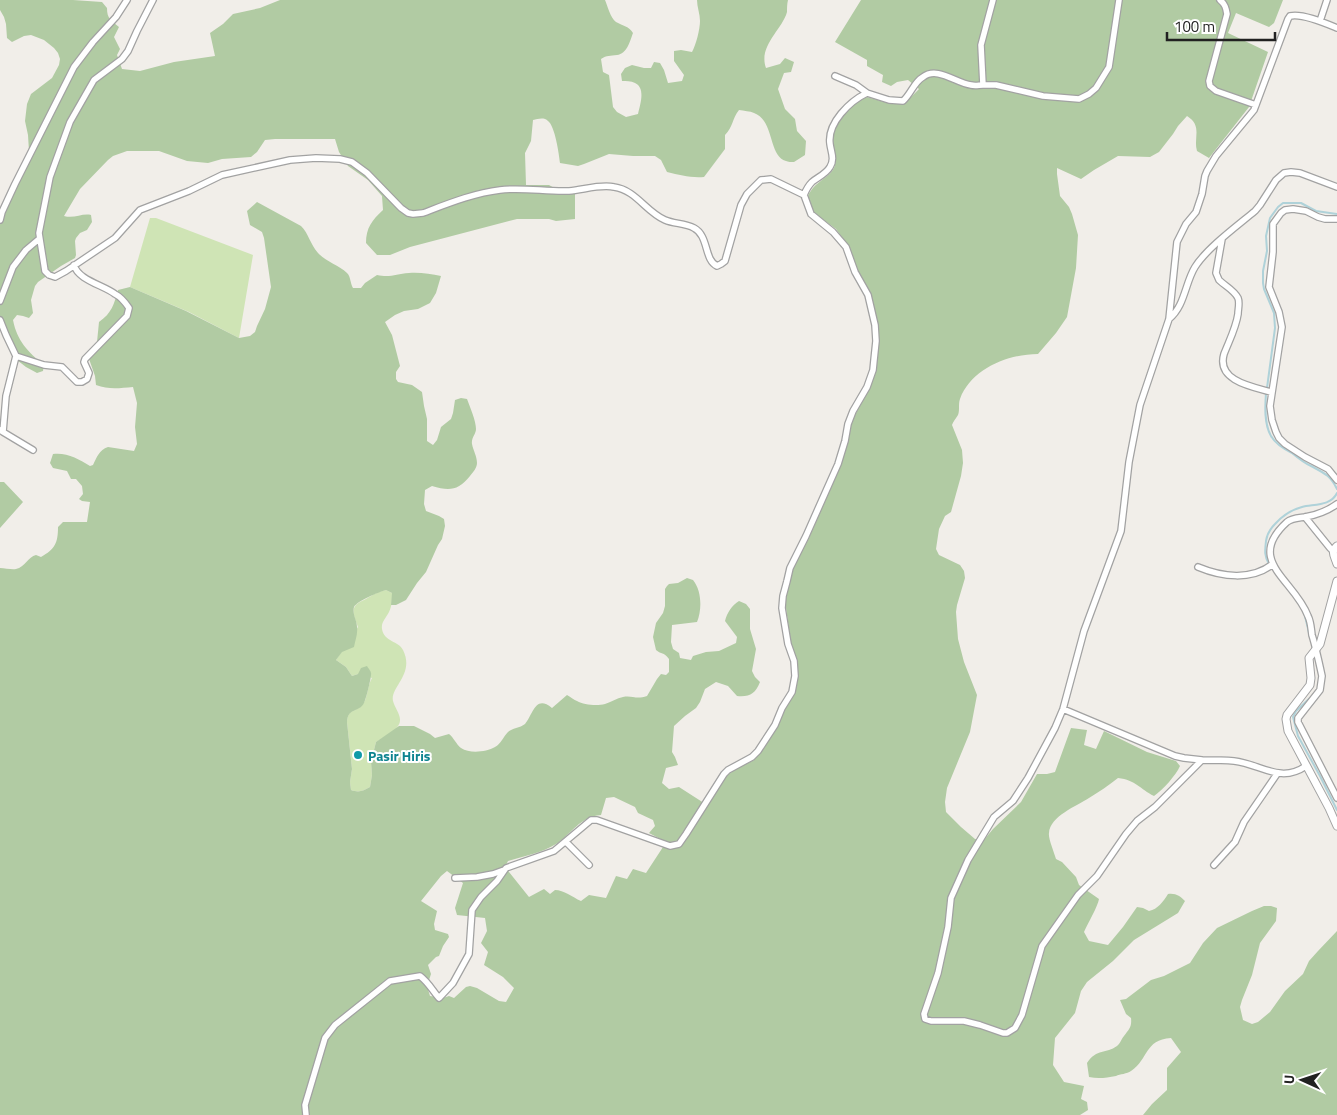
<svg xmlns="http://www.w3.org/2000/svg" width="1337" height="1115" font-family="'Titillium Web',sans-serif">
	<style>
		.grass { fill: #cfe4b5 }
		.forest { fill: #b1cba3; fill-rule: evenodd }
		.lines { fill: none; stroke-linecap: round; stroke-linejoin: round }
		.stream { stroke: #afd2d9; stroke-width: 2 }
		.minor-casing { stroke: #a2a2a2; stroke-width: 8 }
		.tertiary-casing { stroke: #a2a2a2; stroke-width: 9 }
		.minor { stroke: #fff; stroke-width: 5.5 }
		.tertiary { stroke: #fff; stroke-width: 7 }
		.culture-dot { fill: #0f9aa8; stroke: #fff; stroke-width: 2 }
		.labels { text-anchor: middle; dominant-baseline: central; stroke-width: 4; stroke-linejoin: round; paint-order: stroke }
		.culture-label { font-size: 14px; font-weight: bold; fill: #0d838f; stroke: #fff; text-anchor: start }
	</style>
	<rect width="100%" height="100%" fill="#f1eee9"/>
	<path class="grass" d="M150 218H156L253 255 239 338 189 312 130 287Z
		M386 590 392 593C392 600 392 606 389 612 386 618 381 622 382 629 384 642 399 641 403 650 415 674 390 687 393 701 395 709 404 718 398 726 394 733 383 738 376 742L371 762 372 775 370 787C363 791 359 793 351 790L350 782 352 769 347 722C348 708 355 713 362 705 368 699 367 686 372 678L358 674 352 676 346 667 336 660 358 627C353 614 349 606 364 600 367 599 368 597 371 596 375 593 381 591 386 590Z"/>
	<path class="forest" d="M0 0H73L102 2 107 8C107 19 111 20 119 27L114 37 120 49 117 55 122 69 140 71 174 62 215 56 210 33 223 24 233 14 260 8 280 0H605C608 7 610 17 616 22 623 26 629 26 633 33 630 41 627 54 617 55 610 56 607 55 601 59L603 72 609 75 613 107 617 112 626 117 638 114C640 105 646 88 635 83 631 81 626 81 622 81L621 74 625 68 632 65 644 68H651L654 62 660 63 664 70 668 83 682 81 684 75 674 61V51L681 50 692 52C696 45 700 29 700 21 700 14 697 7 697 0H788C787 4 787 8 787 12 782 30 758 46 766 68L780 64 785 58 794 62 791 72 784 73 778 89 785 109 795 119 797 131 806 141 805 155 794 162C791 162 788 162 786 161 768 156 775 121 754 113 750 111 744 111 739 110 732 119 733 127 725 135V149L704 177C690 178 680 175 667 172L661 160 655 156H633L609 154 584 164 578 166 560 163C559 154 555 126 548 121 544 117 538 119 533 120L531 141 525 153 526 185H549L563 193H575V219L556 221 549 219H517L410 247 390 255H377L366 243C366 228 372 220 383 210L382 196 368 180 348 166 339 152 335 139H275L265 140 257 152 251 157 222 159 208 163 187 161 159 151H127L113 156 108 160 80 189 64 216C74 219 82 213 91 215L92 222 87 230 80 233 76 238 75 241 76 255 75 258 61 266 38 282 35 286 31 300 33 313 29 318 23 316 17 315 13 320C17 341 28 352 44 365L43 371 37 373 26 367 13 357 0 325V215L18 172 29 151 28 135 25 121 27 104 31 94 52 78 59 65 60 59 58 53 54 48 44 40 31 35 24 36 12 42 7 38 6 24 4 17 0 10Z
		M861 0H1283L1274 23 1269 27 1236 13 1228 33 1268 52 1249 107 1209 158 1197 151C1193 138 1203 126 1187 116L1178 126 1173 134 1159 152 1150 157 1118 156 1094 170 1081 179 1057 168V174L1060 196 1069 207 1072 214 1078 235 1076 268 1067 317 1056 333 1038 354C1008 354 971 369 960 399 958 404 960 410 958 415 956 418 953 422 952 425L962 450 963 463 961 476 951 512 945 516 939 529 936 549 939 555 960 565 964 571 965 578 957 605 956 612 958 639 964 662 977 695 970 732 947 788 945 802 946 812 961 827 975 839 984 840 993 829 1021 802 1037 774H1047L1055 772 1071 728 1087 730 1084 745 1096 749 1104 731 1147 752 1176 761 1180 766C1176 775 1163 790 1154 796 1140 789 1136 780 1118 778 1109 785 1099 792 1089 798 1077 806 1050 816 1049 833 1048 838 1054 852 1056 859L1062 862 1076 877 1079 885 1099 899C1098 906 1088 923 1084 932L1089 941 1108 945 1123 927 1137 907 1143 908 1149 911C1158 909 1163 902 1168 894 1176 893 1180 896 1185 901L1178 913 1134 940 1113 961 1087 982 1081 991 1075 1013 1055 1038 1053 1065 1064 1082 1084 1086 1081 1099 1087 1102 1088 1110 1080 1115H0V568C5 568 12 570 16 569 25 567 28 557 36 555L41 557C55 549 58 543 58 527L63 522H87L90 502 82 501 79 499 83 494 82 486 76 479H71L67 471 53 468 50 463 53 454C66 452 79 459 90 466L93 465C97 457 99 450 108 447L134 451 137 444 135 427 137 403 133 387C120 388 109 390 96 385L95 376 88 356V352L97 342 99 322C112 313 114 304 118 290L130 287 186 311 239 338 250 336 255 332 257 326 265 309 271 287 264 238 262 232 250 225 247 211 257 202 301 226C309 234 310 244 318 253 326 262 339 265 347 273 351 277 350 283 353 288H361L365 283 377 275C390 278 396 274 409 273 419 272 431 274 441 276L436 293 430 303 418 309 404 311 395 315 385 322 392 335 400 366 396 372V379L398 382 412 385 422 392 424 406 427 419V441L433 445 437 440 441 427 451 419 453 413 455 400 461 398 467 399C470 407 476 421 476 429 476 434 471 438 472 444 473 450 477 456 477 463 477 468 473 472 470 476 458 491 449 491 432 486L425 490 424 504 426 511 439 516 444 519 445 526 442 539 438 545 426 572 417 583 406 600 396 605H391L392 593 386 590C379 592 357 601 354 607 352 614 357 620 357 627 358 634 355 641 354 647L342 652 336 660 346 667 352 676 358 674 361 668 367 666C368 668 371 671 371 673 372 675 366 700 364 703 359 713 348 707 347 722L352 769 350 782 351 790C359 793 363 791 370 787L372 775 371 762 376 742 399 726H414L430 734 435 738 449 734C454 738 456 744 461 748 470 754 486 752 495 747 501 744 503 737 508 732 512 728 520 728 525 724 533 715 535 694 552 708L567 695C571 697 574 700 577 701 584 705 597 706 605 704 611 702 617 698 623 697 632 695 636 700 647 696L657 679 661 674 666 675 669 672V659C663 651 662 655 656 650L653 637 656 623 663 613 665 606V589L667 586 669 584 678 583 687 578 693 580C702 591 702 610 697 622L672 625 671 642 673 649 679 653 680 658 691 660 693 656 706 652 719 651 736 643 737 637 725 621C727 613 732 605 739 601L746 604 750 609V629L756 649 752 671 755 677 760 682C755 694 750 697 737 696L728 686 716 682 705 689 700 702 696 708 685 716 674 726 672 752 675 757 678 765 666 768 662 783 669 789 679 787 707 805 726 776 736 769 754 760 766 745 778 726 785 709 794 693 798 676 797 660 791 644 786 608V596L793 569 809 538 841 465 848 442 851 425 856 413 870 388 876 371 879 341 878 325 871 294 858 271 848 246 836 229 814 213 808 196C815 181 828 179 834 168 838 159 833 150 833 141 833 122 851 104 867 97L888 103 904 104 919 89 908 80 897 82 891 86 882 82 883 75 867 66V60L835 42ZM614 797 635 807 638 813 653 820 655 826 649 833 664 841 663 847 646 873 633 869 627 879 616 876 606 898 589 895 581 901C572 897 564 890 555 890L550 894 544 889 529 897 509 872 506 865 508 861C524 856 542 853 556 844 573 833 579 817 601 815L606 798ZM447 871 463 883 455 908 457 915 485 918 487 931 481 943 488 952 484 965 503 977 514 988 506 1002 499 1001 477 988 470 986 466 987 454 998 449 996 443 998 430 996 427 986 431 974 428 965 436 957 439 956 443 946 449 937 448 934 435 930 434 924 437 911 421 901 441 876Z
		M0 482H4L23 502 0 528Z
		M1264 906H1271L1277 908 1276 921 1260 943 1252 975 1242 1000 1240 1007 1243 1020 1252 1024 1258 1022 1270 1012 1285 991 1303 974 1309 961 1318 951 1337 931V1115H1143L1152 1104 1167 1090V1068L1181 1052 1171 1038C1144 1040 1149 1059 1131 1071 1127 1074 1120 1074 1116 1076 1106 1078 1098 1079 1089 1077L1087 1063C1097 1048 1106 1054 1117 1046 1121 1043 1121 1039 1124 1036 1129 1029 1132 1027 1131 1018L1126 1014 1120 1000 1126 999 1151 980 1164 976 1190 963 1203 943 1217 928 1252 911Z"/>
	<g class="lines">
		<path class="stream" d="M1267 388 1275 328 1274 313 1264 289 1263 283V271L1267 251 1266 236 1270 218 1278 207 1283 203H1301L1316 211 1337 214
			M1266 393C1265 406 1264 424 1271 436 1275 443 1284 449 1292 453 1298 458 1304 463 1311 466 1324 473 1330 475 1337 489
			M1269 564C1264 556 1265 550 1266 541 1267 534 1270 529 1275 524 1282 516 1291 510 1302 507 1314 504 1331 506 1337 493
			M1304 612 1310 637
			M1311 697 1296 711 1293 717 1298 736 1320 776 1337 810"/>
		<g class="minor-casing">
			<path id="minor" d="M153 0 137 31 128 51 122 59 94 80 70 122 50 177 39 233 45 271 49 275 55 277 66 271 115 238 140 210 189 191 222 175 290 160 316 158 340 159 352 162 367 173 401 208 408 213 413 214 423 213C447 204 474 193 500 190 523 187 546 192 569 191 583 190 600 184 614 187 636 190 646 212 665 220 674 224 685 223 694 228 709 236 704 260 717 266L721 264 725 261 741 205 747 194 761 180 771 179 804 195
				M1220 0C1225 4 1226 8 1227 14L1209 81 1210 86 1216 91 1256 105
				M1320 21 1327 0
				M835 76 856 85 867 93
				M983 85H996L1043 96 1079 99 1089 94 1096 88 1109 67 1119 0
				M1337 219H1325L1318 217 1306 211 1293 209 1285 210 1281 213 1273 224V252L1269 287 1279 312 1282 327 1270 406 1272 420 1276 432 1279 438 1285 444 1305 457 1328 469 1337 480
				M0 220 2 212 15 184 74 67 93 42 116 17 127 0
				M1222 239 1216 273 1219 280C1225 286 1234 290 1238 298 1240 303 1238 309 1238 314 1236 328 1229 341 1224 354 1216 381 1253 387 1271 392
				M0 301 13 267 26 250 39 239
				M1169 319C1185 306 1185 283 1195 267 1207 248 1237 226 1255 211L1260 205 1276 180 1284 173 1291 172 1300 173 1337 187
				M0 320 6 335 16 356 6 396 3 432 0 430
				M16 356 44 365 62 367 77 382H82L87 379 89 373 84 362 85 359 127 316 129 308C125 302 121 297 115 294 103 285 78 280 74 265
				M3 432 33 450
				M1337 504C1329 510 1316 515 1305 517 1299 518 1292 518 1287 522 1244 561 1295 580 1308 616 1311 622 1311 628 1312 635 1316 648 1319 662 1322 676L1320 690 1298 718V722L1337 798
				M1305 517 1330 548 1333 551
				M1198 567C1222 577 1251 581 1273 564
				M1063 709 1175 756 1184 758 1202 760
				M1306 766C1280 784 1261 764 1234 761 1224 760 1213 760 1202 760L1155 807 1137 821 1126 834 1097 876 1078 895 1042 946 1022 1015 1015 1028 1007 1033H1003L980 1025 964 1021H931L925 1019 924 1014 938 973 948 927 951 898 968 860 994 817 1013 801 1028 778 1055 728 1063 709 1084 631 1121 531 1129 462 1140 405 1169 319 1177 242 1186 224 1196 212 1202 194 1205 176 1207 171 1216 156 1254 110 1288 19 1290 16C1302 13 1325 23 1337 28
				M566 842 589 865
				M1214 865 1235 842 1244 822 1277 774
				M455 878 477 877 493 874 504 870
				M306 1115 305 1105 325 1038 335 1025 390 981 420 976C429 983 432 990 439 998L453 983 469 954 472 910 481 897 497 881 506 868 554 851 591 820H597L670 846 679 844 686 834 724 774 728 770 752 757 758 751 775 725 782 708 792 692 795 676 794 661 788 644 782 608 783 596 787 581 790 568 806 536 838 464 845 441 848 424 853 411 867 387 873 370 874 360 876 341 875 325 868 295 855 272 846 247 833 232 811 214 804 195C806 190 808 186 812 182 818 177 826 174 830 167 835 159 831 152 830 144 827 123 850 101 867 93L889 100 903 101C911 94 914 82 923 77 937 66 956 83 971 85 975 86 979 85 983 85L981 45 993 0"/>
		</g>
		<g class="tertiary-casing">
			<path id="tertiary" d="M1337 546C1330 552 1335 557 1337 564
				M1337 581 1320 644 1309 658 1311 678 1310 685 1287 715 1286 719 1288 731 1329 808 1337 826"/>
		</g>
		<use href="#minor" class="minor"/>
		<use href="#tertiary" class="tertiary"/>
	</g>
	<circle class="culture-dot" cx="358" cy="755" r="5"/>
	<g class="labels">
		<g class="culture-label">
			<text x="368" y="755">Pasir Hiris</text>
		</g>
	</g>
	<g transform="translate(1302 1080) rotate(273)" stroke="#ffffff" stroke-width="4" paint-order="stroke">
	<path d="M0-4L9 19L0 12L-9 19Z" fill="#212121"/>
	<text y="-8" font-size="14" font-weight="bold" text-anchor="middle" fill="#212121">U</text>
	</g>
	<path d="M1167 32v8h108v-8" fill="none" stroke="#212121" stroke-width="2.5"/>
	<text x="1174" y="32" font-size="15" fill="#212121" stroke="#ffffff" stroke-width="4" paint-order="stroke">100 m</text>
</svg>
